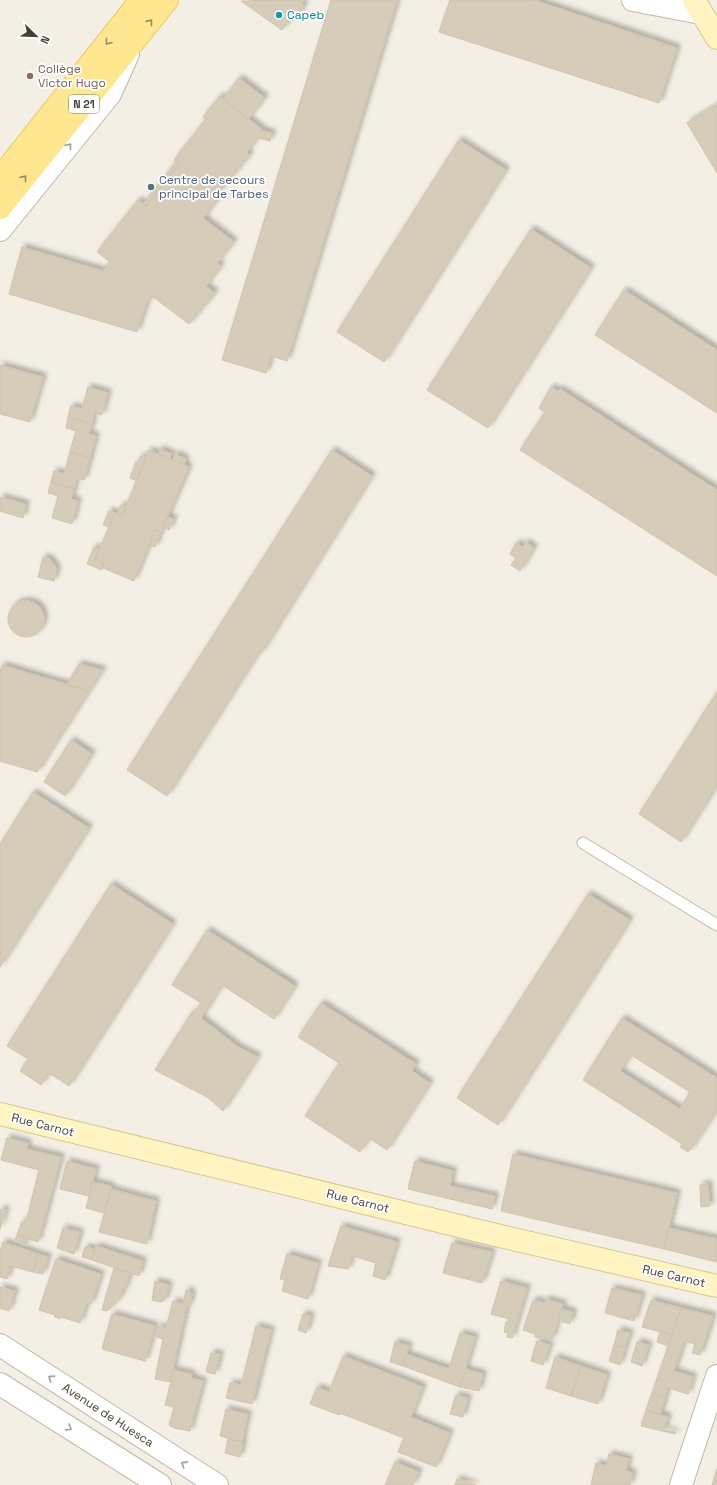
<svg xmlns="http://www.w3.org/2000/svg" width="717" height="1485" font-family="'Space Grotesk',sans-serif">
	<style>
		.building { fill: #d5ccb9; stroke: #d0c4ac; fill-rule: evenodd; filter: url(#shadow) }
		.lines { fill: none; stroke-linecap: round; stroke-linejoin: round }
		.lane-casing { stroke: #bfb8a6; stroke-width: 13 }
		.street-casing { stroke: #bfb8a6; stroke-width: 24 }
		.secondary-casing { stroke: #d5c792; stroke-width: 24 }
		.primary-casing { stroke: #e8c75d; stroke-width: 24 }
		.lane { stroke: #fff; stroke-width: 11 }
		.street { stroke: #fff; stroke-width: 22 }
		.secondary { stroke: #fff4c2; stroke-width: 22 }
		.primary { stroke: #ffe791; stroke-width: 22 }
		.oneway { stroke: #998b5e }
		.oneway2 { stroke: #a2a09a }
		.culture-dot { fill: #0f9aa8; stroke: #fff; stroke-width: 1.5 }
		.education-dot { fill: #8d6e63; stroke: #fff; stroke-width: 1.5 }
		.service-dot { fill: #5c6f8a; stroke: #fff; stroke-width: 1.5 }
		.labels { text-anchor: middle; dominant-baseline: central; stroke-width: 3.5; stroke-linejoin: round; paint-order: stroke }
		.shield { fill: #fff; stroke: #7d7971; stroke-width: 1 }
		.shield-label { font-size: 11px; font-weight: bold; fill: #454034 }
		.culture-label { font-size: 12px; fill: #0d838f; stroke: #fff; text-anchor: start }
		.education-label { font-size: 12px; fill: #785e54; stroke: #fff; text-anchor: start }
		.service-label { font-size: 12px; fill: #4e5e75; stroke: #fff; text-anchor: start }
		.street-label { font-size: 12px; fill: #454034; stroke: #fff }
	</style>
	<defs>
		<filter id="shadow"><feDropShadow dx="3.5" dy="-3.5" stdDeviation="2" flood-color="#0004"/></filter>
	</defs>
	<rect width="100%" height="100%" fill="#f3efe4"/>
	<path class="building" d="M304 0 302 3 304 5 300 13 294 19 292 17 282 30 241 1Z
		M331 0H397L287 361 271 356 266 373 222 360Z
		M450 0H534L677 48 659 103 439 32Z
		M239 78 265 98 248 119 223 99Z
		M220 96 264 131 272 133 270 141 258 138 247 152 250 155 217 194 220 197 203 218 234 242 217 263 221 266 206 286 215 293 189 324 152 296 146 304 137 332 9 294 22 247 103 271 110 262 97 252 138 200 146 206 179 164 174 160 206 119 203 117Z
		M717 105V173L687 123Z
		M459 140 506 170 384 362 337 332Z
		M176 162 179 164 146 206 143 204Z
		M531 229 591 268 488 428 427 390Z
		M624 290 717 350V413L595 335Z
		M0 365 43 377 30 422 0 414Z
		M88 387 108 393 102 415 94 413 92 424 68 417 71 406 82 409Z
		M551 387 558 391 560 389 717 490V576L520 450 545 412 539 408Z
		M68 417 92 424 89 434 96 436 90 458 70 452 76 431 66 428Z
		M160 449 172 454 169 459 158 454Z
		M149 450 189 467 161 532 155 530 134 581 103 568 104 563 95 559 115 513 122 516Z
		M332 450 372 476 261 653 259 652 167 796 127 770Z
		M70 452 90 458 84 480 77 478 74 489 51 482 54 471 64 474Z
		M175 454 186 459 184 465 173 460Z
		M141 456 146 458 137 481 130 478 136 462 138 463Z
		M51 482 74 489 71 499 78 501 72 524 52 518 58 496 48 493Z
		M0 497 26 504 23 518 0 511Z
		M121 505 125 507 122 516 117 514Z
		M109 511 115 513 109 527 103 525Z
		M168 517 174 519 169 530 163 527Z
		M155 530 161 532 155 547 149 545Z
		M526 542 534 548 520 571 511 565 516 558 510 554 516 543 523 547Z
		M94 547 99 549 95 559 104 563 102 570 87 564Z
		M43 557 50 559 57 569 54 581 38 577Z
		M8 619a18 18 0 1 1 36 0a18 18 0 1 1-36 0Z
		M79 664 103 670 89 691 67 684Z
		M2 665 89 691 37 772 0 761V672Z
		M717 692V785L681 842 639 814Z
		M71 740 92 754 65 796 44 782Z
		M33 792 89 828 0 967V844Z
		M111 884 173 924 69 1086 49 1073 41 1085 20 1071 28 1059 7 1046Z
		M588 894 630 920 498 1125 457 1098Z
		M207 930 295 986 274 1019 222 985 201 1018 238 1047 258 1057 223 1111 207 1097 155 1070 192 1012 194 1014 201 1003 172 985Z
		M321 1003 416 1064 412 1071 430 1083 387 1150 369 1138 360 1152 305 1116 339 1063 298 1037Z
		M622 1018 717 1078V1110L691 1149H690L688 1152 680 1147 682 1144 583 1080ZM631 1055 690 1092 680 1109 620 1071Z
		M7 1138 28 1143 27 1149 61 1157 38 1242 17 1235 22 1221 26 1222 39 1170 1 1160Z
		M513 1154 677 1193 664 1249 501 1211Z
		M67 1161 96 1169 89 1196 60 1189Z
		M415 1161 453 1171 450 1186 495 1196 492 1209 408 1189Z
		M93 1182 111 1186 104 1213 86 1208Z
		M708 1184 710 1206 701 1207 700 1185Z
		M111 1189 156 1201 147 1244 99 1232Z
		M0 1209 6 1210 0 1229Z
		M341 1226 397 1242 385 1280 373 1276 376 1263 352 1256 348 1269 328 1266Z
		M63 1228 80 1232 74 1254 57 1248Z
		M669 1228 717 1239V1262L664 1249Z
		M17 1235 28 1238 27 1244 15 1240Z
		M3 1242 38 1254 33 1272 11 1266 7 1279 0 1277V1251Z
		M452 1243 492 1252 482 1283 443 1273Z
		M96 1246 143 1261 139 1276 92 1260Z
		M85 1247 94 1249 92 1260 82 1257Z
		M38 1254 48 1257 43 1274 33 1272Z
		M287 1254 318 1263 308 1299 282 1291 285 1280 280 1279Z
		M56 1259 101 1274 91 1304 87 1303 80 1323 61 1317 60 1319 55 1317V1315L39 1310Z
		M114 1268 130 1273 125 1289H123L121 1297 107 1311 102 1310Z
		M155 1281 169 1285 165 1300 161 1302 152 1300Z
		M501 1281 527 1288 512 1338 507 1337 508 1333 504 1332 506 1322H509V1319L491 1314Z
		M0 1287 15 1291 9 1311 0 1308Z
		M612 1288 642 1295 634 1321 605 1313Z
		M186 1290 192 1293 190 1305H187L170 1382 155 1379 163 1339 156 1337 159 1326 166 1328 173 1301 183 1304Z
		M546 1299 563 1304 552 1340 540 1336 539 1338 535 1337V1334L523 1330 533 1300 545 1303Z
		M651 1300 681 1308 672 1335 642 1327Z
		M681 1308 713 1316 700 1355 692 1353 695 1344 684 1341 674 1371 693 1377 688 1394 668 1388 665 1397 652 1393Z
		M562 1309 573 1312 570 1324 558 1320Z
		M112 1314 155 1326 145 1361 102 1349Z
		M303 1314 311 1316 306 1333 298 1330Z
		M256 1326 271 1330 252 1404 226 1398 230 1383 241 1385Z
		M618 1330 630 1333 625 1348 614 1345Z
		M660 1332 672 1335 668 1346 657 1342Z
		M460 1333 475 1337 460 1387 403 1366 406 1354 449 1369Z
		M537 1341 550 1345 543 1365 531 1361Z
		M395 1342 409 1346 403 1366 390 1362Z
		M637 1342 649 1345 642 1366 631 1362Z
		M614 1345 625 1348 620 1365 609 1361Z
		M211 1353 220 1354 215 1374 206 1372Z
		M343 1356 423 1387 411 1417 450 1433 436 1467 398 1452 404 1438 340 1413 339 1415 310 1404 317 1387 329 1392Z
		M555 1357 581 1366 571 1396 546 1388Z
		M581 1366 607 1375 598 1404 571 1396Z
		M466 1369 483 1374 479 1391 460 1387Z
		M174 1370 192 1374 191 1378 203 1381 190 1431 174 1428 169 1425 174 1407 165 1405Z
		M652 1393 665 1397 660 1415 646 1410Z
		M456 1395 468 1398 463 1417 450 1414Z
		M226 1409 248 1414 242 1442 220 1436Z
		M646 1410 668 1417 664 1430 675 1432V1434L641 1426Z
		M228 1439 243 1442 240 1457 225 1453Z
		M609 1454 629 1459 626 1471 633 1473 630 1485H591L596 1463 606 1466Z
		M395 1462 419 1472 413 1485H385Z
		M717 1469V1485H712Z
		M457 1479 476 1485H455Z"/>
	<g class="lines">
		<g class="lane-casing">
			<path id="lane" d="M583 843 717 925"/>
		</g>
		<g class="street-casing">
			<path id="street" d="M633 0 701 13
				M0 230 110 94 128 54
				M0 1345 217 1485
				M0 1384 160 1485
				M681 1485 717 1376"/>
		</g>
		<g class="secondary-casing">
			<path id="secondary" d="M694 0 717 38
				M0 1114 500 1236 717 1286"/>
		</g>
		<g class="primary-casing">
			<path id="primary" d="M0 178 141 0
				M0 208 167 0"/>
		</g>
		<use href="#lane" class="lane"/>
		<use href="#street" class="street"/>
		<use href="#secondary" class="secondary"/>
		<use href="#primary" class="primary"/>
	</g>
	<defs><path id="oneway-chevron" d="M-2-3.5L2.5 0L-2 3.5" fill="none" stroke-width="1.6" stroke-linecap="round" stroke-linejoin="round"/></defs>
	<g class="oneway">
		<use href="#oneway-chevron" transform="translate(150 22) rotate(-51)"/>
		<use href="#oneway-chevron" transform="translate(108 42) rotate(128)"/>
		<use href="#oneway-chevron" transform="translate(24 178) rotate(-51)"/>
	</g>
	<g class="oneway2">
		<use href="#oneway-chevron" transform="translate(69 146) rotate(-51)"/>
		<use href="#oneway-chevron" transform="translate(51 1378) rotate(-147)"/>
		<use href="#oneway-chevron" transform="translate(69 1428) rotate(32)"/>
		<use href="#oneway-chevron" transform="translate(184 1464) rotate(-147)"/>
	</g>
	<circle class="culture-dot" cx="279" cy="15" r="4"/>
	<circle class="education-dot" cx="30" cy="76" r="4"/>
	<circle class="service-dot" cx="151" cy="187" r="4"/>
	<g class="labels">
		<rect class="shield" x="69" y="95" width="30" height="18" rx="3"/>
		<g class="shield-label">
			<text x="84" y="104">N 21</text>
		</g>
		<g class="culture-label">
			<text x="287" y="15">Capeb</text>
		</g>
		<g class="education-label">
			<text x="38" y="69">Collège<tspan x="38" dy="14">Victor Hugo</tspan></text>
		</g>
		<g class="service-label">
			<text x="159" y="180">Centre de secours<tspan x="159" dy="14">principal de Tarbes</tspan></text>
		</g>
		<g class="street-label">
			<text transform="translate(43 1125) rotate(14)">Rue Carnot</text>
			<text transform="translate(358 1201) rotate(14)">Rue Carnot</text>
			<text transform="translate(674 1276) rotate(13)">Rue Carnot</text>
			<text transform="translate(108 1415) rotate(33)">Avenue de Huesca</text>
		</g>
	</g>
	<g transform="translate(36 36) rotate(113)" stroke="#ffffff" stroke-width="3" paint-order="stroke">
	<path d="M0-3L7 15L0 10L-7 15Z" fill="#454034"/>
	<text y="-6" font-size="11" font-weight="bold" text-anchor="middle" fill="#454034">N</text>
	</g>
</svg>
